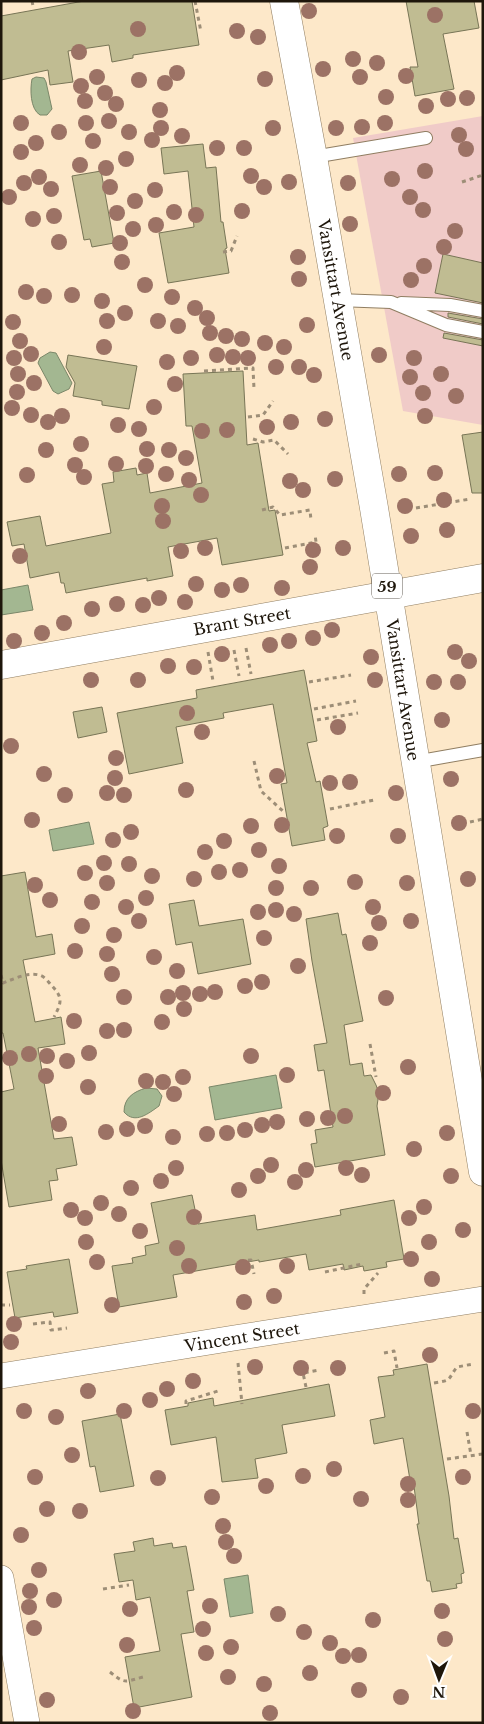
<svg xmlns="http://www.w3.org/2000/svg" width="484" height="1724" font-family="'Libre Baskerville',serif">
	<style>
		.green { fill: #f0cbc8 }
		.water { fill: #a3b791; stroke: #7b8769 }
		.building { fill: #c0bc92; stroke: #787556 }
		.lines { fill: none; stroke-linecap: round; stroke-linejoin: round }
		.service-casing { stroke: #907e62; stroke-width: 14 }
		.minor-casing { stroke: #907e62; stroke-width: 26 }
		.tertiary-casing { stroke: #907e62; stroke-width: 29 }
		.primary-casing { stroke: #907e62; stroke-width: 29 }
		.path { stroke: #9d8e77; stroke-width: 3; stroke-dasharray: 4 4; stroke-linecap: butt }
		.service { stroke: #fff; stroke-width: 12 }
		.minor { stroke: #fff; stroke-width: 25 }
		.tertiary { stroke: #fff; stroke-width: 28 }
		.primary { stroke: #fff; stroke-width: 28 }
		.tree { fill: #9c7265 }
		.labels { text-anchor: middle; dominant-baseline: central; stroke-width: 4; stroke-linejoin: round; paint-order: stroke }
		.shield { fill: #fff; stroke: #625c54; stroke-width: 1 }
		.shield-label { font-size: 15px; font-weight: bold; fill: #1e160b }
		.street-label { font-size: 16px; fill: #1e160b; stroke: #fff }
	</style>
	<rect width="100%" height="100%" fill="#fde8c9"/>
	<path class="green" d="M483 116V425L403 411 353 138Z"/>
	<path class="water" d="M36 77 44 78 46 82 52 109 47 115H40C30 109 30 89 32 79Z
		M50 352 56 353 72 383 69 389 58 394 53 391 38 363 40 358Z
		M28 585 33 610 1 615V590Z
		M89 822 94 844 53 851 49 830Z
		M276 1075 282 1108 215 1120 209 1087Z
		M146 1088 157 1089 162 1096 159 1106C149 1113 135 1125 124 1112 124 1098 133 1092 146 1088Z
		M248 1575 253 1613 230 1617 224 1579Z"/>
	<path class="building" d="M84 1H192L199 45 133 55V58L112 62 109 45 68 51 73 82 50 85 48 70 1 80V16Z
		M406 1H474L479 28 443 34 454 89 415 96 410 67H418Z
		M203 144 206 168 216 167 221 222H223L227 248 225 249 229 273 168 283 159 233 194 227 188 171 164 174 161 148Z
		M101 171 114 243 92 247 90 239 84 240 72 176Z
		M443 254 483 263V303L435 293Z
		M448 313 483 319V324L448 317Z
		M444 333 483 340V346L443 338Z
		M68 355 137 366 129 409 102 405V401L73 396 75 383 66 367Z
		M243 371 247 445 258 443 269 511 275 510 283 555 222 565 217 538 168 547 173 576 147 581V578L66 593 64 583H61L59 572 30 578 24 544 12 546 7 522 40 516 46 546 111 533 102 484 114 482 113 472 136 468 137 475 147 473 150 493 202 483 192 426H186L183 374Z
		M483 432V493H472L462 435Z
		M304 670 317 741 307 743 316 782 320 781 328 826 323 828 325 840 292 846 281 784 287 783 273 704 223 713 224 718 176 727 183 763 129 774 117 713 197 698 196 690Z
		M102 707 107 732 78 738 73 712Z
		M25 872 36 937 52 934 55 954 23 960 35 1022 61 1017 65 1044 38 1048 54 1139 72 1137 77 1165 56 1169 58 1180 49 1181 52 1200 9 1207 1 1160V1092L14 1089 3 1033H1V876Z
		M194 900 199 926 243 919 251 964 198 974 192 942 176 945 169 904Z
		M338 913 342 935 346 934 363 1021 344 1025 350 1065 362 1063 364 1076 371 1075 376 1085 379 1093 377 1106 385 1155 315 1167 311 1144 317 1143 315 1130 333 1127 324 1070 318 1071 314 1045 327 1043 312 961 306 919Z
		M192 1195 198 1224 255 1215 257 1230 341 1215 340 1210 394 1200 404 1259 386 1262 387 1267 364 1271 363 1266 344 1270 343 1264 309 1270 306 1254 259 1262V1260L173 1275 177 1297 119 1307 112 1266 133 1263 132 1258 146 1255 145 1246 159 1243 151 1203Z
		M69 1259 78 1313 54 1317 53 1312 15 1318 7 1272 27 1269 26 1266Z
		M427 1364 449 1496 454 1539 458 1538 464 1573 461 1574 462 1583 456 1584 457 1588 432 1592 430 1581H427L417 1524H419L413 1479 410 1480 403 1438 374 1444 370 1420 385 1417 378 1377 394 1375 393 1370Z
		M329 1384 335 1416 282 1425 287 1453 255 1459 258 1478 222 1482 216 1437 171 1445 165 1410 188 1406V1403L213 1398 214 1406Z
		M120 1414 134 1486 100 1492 95 1466 90 1467 82 1421Z
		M153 1538 154 1546 172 1543 173 1548 186 1546 194 1590 187 1591 194 1632 181 1634 192 1697 134 1708 125 1657 160 1651 150 1597 136 1600 133 1580 119 1582 114 1554 135 1551 133 1542Z"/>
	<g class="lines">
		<g class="service-casing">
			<path id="service" d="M313 157 426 138
				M338 300 391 302 446 325 483 332
				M401 303 450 305 483 311
				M415 762 483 750"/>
		</g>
		<g class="minor-casing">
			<path id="minor" d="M1 1376 234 1338 483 1299
				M1 1578 27 1723"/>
		</g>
		<g class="tertiary-casing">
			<path id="tertiary" d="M1 665 483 578"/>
		</g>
		<g class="primary-casing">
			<path id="primary" d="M284 1 313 157 374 508 483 1172"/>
		</g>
		<path class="path" d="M32 1 33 6
			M195 1 201 32
			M462 182 483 175
			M223 252 231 251 237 236
			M204 371 253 368 254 389
			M248 417 263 415 273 401
			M253 439 263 442 274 440 288 454
			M416 508 470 499
			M262 510 273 507 280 515 310 510 311 520
			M285 548 316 542 315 534
			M246 648 251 674
			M234 650 239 676
			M208 652 213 681
			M309 682 351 675
			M314 709 356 701
			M317 720 358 713
			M254 761 261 791 285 813
			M330 809 374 800
			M470 822 483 819
			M1 975 3 983C14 979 27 972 39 975 44 976 48 981 51 985 63 997 62 1002 54 1017
			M370 1044 376 1077
			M240 1261 251 1260 254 1274
			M325 1272 362 1264
			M364 1294V1289L378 1273
			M1 1305H10
			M33 1324 50 1322 51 1330 67 1328
			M384 1353 394 1351 397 1368
			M238 1363 242 1404
			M434 1383C453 1380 447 1380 457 1367L473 1364
			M306 1387 303 1373 319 1370
			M186 1404V1401L218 1391
			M467 1432 471 1455
			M447 1459 483 1454
			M103 1589 129 1585
			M110 1672C125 1684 124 1682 143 1677"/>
		<use href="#service" class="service"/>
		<use href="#minor" class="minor"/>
		<use href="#tertiary" class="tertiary"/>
		<use href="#primary" class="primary"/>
	</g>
	<g class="tree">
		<circle cx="309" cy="11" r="8"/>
		<circle cx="435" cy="15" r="8"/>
		<circle cx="138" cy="29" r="8"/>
		<circle cx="237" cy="31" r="8"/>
		<circle cx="258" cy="37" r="8"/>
		<circle cx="79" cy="52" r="8"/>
		<circle cx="353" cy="59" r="8"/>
		<circle cx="377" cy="63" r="8"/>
		<circle cx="323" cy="69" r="8"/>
		<circle cx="177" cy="73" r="8"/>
		<circle cx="406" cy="76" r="8"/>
		<circle cx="97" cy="77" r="8"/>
		<circle cx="360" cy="77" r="8"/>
		<circle cx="265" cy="79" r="8"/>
		<circle cx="139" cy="80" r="8"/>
		<circle cx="165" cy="83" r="8"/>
		<circle cx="81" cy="86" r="8"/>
		<circle cx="105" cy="93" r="8"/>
		<circle cx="386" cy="97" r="8"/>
		<circle cx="467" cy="98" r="8"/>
		<circle cx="448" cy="99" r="8"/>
		<circle cx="85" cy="101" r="8"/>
		<circle cx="116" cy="104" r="8"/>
		<circle cx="426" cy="106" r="8"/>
		<circle cx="160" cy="110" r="8"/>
		<circle cx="109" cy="121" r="8"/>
		<circle cx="21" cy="123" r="8"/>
		<circle cx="86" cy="123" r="8"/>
		<circle cx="385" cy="123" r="8"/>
		<circle cx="362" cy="127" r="8"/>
		<circle cx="161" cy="128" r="8"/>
		<circle cx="273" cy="128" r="8"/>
		<circle cx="336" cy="128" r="8"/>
		<circle cx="59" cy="132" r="8"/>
		<circle cx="129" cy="132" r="8"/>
		<circle cx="459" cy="135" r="8"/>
		<circle cx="182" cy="136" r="8"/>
		<circle cx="152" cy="140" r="8"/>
		<circle cx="93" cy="141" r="8"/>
		<circle cx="36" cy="143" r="8"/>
		<circle cx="217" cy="148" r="8"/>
		<circle cx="244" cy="148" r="8"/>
		<circle cx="466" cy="149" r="8"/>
		<circle cx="21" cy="152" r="8"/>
		<circle cx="126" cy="159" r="8"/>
		<circle cx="80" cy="165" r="8"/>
		<circle cx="106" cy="168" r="8"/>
		<circle cx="425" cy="171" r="8"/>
		<circle cx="251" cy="176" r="8"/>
		<circle cx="39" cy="177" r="8"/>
		<circle cx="392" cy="179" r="8"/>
		<circle cx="289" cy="182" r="8"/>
		<circle cx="24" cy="183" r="8"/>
		<circle cx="348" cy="183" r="8"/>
		<circle cx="110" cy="187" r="8"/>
		<circle cx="264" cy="187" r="8"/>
		<circle cx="51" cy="189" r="8"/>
		<circle cx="155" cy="190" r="8"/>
		<circle cx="9" cy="197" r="8"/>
		<circle cx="410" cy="197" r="8"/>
		<circle cx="135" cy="201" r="8"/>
		<circle cx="423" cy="210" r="8"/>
		<circle cx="242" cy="211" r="8"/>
		<circle cx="174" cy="212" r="8"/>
		<circle cx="117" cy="213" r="8"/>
		<circle cx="196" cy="215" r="8"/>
		<circle cx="54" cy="216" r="8"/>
		<circle cx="33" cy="219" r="8"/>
		<circle cx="350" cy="224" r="8"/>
		<circle cx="156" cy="225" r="8"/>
		<circle cx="133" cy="229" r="8"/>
		<circle cx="455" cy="231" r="8"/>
		<circle cx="59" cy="242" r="8"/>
		<circle cx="120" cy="243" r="8"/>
		<circle cx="444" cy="247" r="8"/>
		<circle cx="298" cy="257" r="8"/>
		<circle cx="122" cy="262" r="8"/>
		<circle cx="424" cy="266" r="8"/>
		<circle cx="299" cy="279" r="8"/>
		<circle cx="411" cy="280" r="8"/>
		<circle cx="145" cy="285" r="8"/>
		<circle cx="26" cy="292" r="8"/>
		<circle cx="72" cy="295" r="8"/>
		<circle cx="44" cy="296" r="8"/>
		<circle cx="172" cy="297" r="8"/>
		<circle cx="102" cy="301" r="8"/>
		<circle cx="195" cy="308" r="8"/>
		<circle cx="125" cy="313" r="8"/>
		<circle cx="207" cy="318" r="8"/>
		<circle cx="107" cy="321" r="8"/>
		<circle cx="158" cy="321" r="8"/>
		<circle cx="13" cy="322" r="8"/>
		<circle cx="307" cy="325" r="8"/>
		<circle cx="178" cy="326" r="8"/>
		<circle cx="210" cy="333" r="8"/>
		<circle cx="226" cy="336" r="8"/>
		<circle cx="242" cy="339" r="8"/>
		<circle cx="20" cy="341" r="8"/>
		<circle cx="265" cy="343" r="8"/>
		<circle cx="104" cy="347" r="8"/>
		<circle cx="284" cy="347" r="8"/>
		<circle cx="31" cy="354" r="8"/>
		<circle cx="217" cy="355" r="8"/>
		<circle cx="379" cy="355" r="8"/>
		<circle cx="233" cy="357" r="8"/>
		<circle cx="14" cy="358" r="8"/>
		<circle cx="191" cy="358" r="8"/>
		<circle cx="248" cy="358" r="8"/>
		<circle cx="414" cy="358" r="8"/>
		<circle cx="167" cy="362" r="8"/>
		<circle cx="276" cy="367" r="8"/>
		<circle cx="299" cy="367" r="8"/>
		<circle cx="18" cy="374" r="8"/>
		<circle cx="441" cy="374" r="8"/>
		<circle cx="314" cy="375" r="8"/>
		<circle cx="410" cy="377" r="8"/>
		<circle cx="34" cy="383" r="8"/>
		<circle cx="175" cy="384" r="8"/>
		<circle cx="17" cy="392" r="8"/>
		<circle cx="423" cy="393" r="8"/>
		<circle cx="456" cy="396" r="8"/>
		<circle cx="154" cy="407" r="8"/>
		<circle cx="12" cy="408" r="8"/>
		<circle cx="31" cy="415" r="8"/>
		<circle cx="62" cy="416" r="8"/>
		<circle cx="425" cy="416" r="8"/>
		<circle cx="325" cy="419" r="8"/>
		<circle cx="48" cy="422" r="8"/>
		<circle cx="291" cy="422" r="8"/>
		<circle cx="118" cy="425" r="8"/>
		<circle cx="267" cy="427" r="8"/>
		<circle cx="139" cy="429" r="8"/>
		<circle cx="227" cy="430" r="8"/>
		<circle cx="202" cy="431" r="8"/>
		<circle cx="81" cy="444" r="8"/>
		<circle cx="147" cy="449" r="8"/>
		<circle cx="46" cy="450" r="8"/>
		<circle cx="169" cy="450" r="8"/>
		<circle cx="186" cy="458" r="8"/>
		<circle cx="116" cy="464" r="8"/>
		<circle cx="75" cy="465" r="8"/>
		<circle cx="146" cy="466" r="8"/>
		<circle cx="435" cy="473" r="8"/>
		<circle cx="166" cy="474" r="8"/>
		<circle cx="399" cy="474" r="8"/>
		<circle cx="27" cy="475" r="8"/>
		<circle cx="84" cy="477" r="8"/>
		<circle cx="335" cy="479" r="8"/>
		<circle cx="189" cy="480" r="8"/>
		<circle cx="290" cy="481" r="8"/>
		<circle cx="303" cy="490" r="8"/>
		<circle cx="201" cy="495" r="8"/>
		<circle cx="444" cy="500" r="8"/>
		<circle cx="162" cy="506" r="8"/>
		<circle cx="405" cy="506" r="8"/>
		<circle cx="163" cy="521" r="8"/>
		<circle cx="447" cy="530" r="8"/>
		<circle cx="411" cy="536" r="8"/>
		<circle cx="205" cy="548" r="8"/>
		<circle cx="343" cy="548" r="8"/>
		<circle cx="313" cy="550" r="8"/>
		<circle cx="181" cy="551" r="8"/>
		<circle cx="20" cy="556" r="8"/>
		<circle cx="310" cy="567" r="8"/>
		<circle cx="196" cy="584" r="8"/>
		<circle cx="241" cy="585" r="8"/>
		<circle cx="282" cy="588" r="8"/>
		<circle cx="222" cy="590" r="8"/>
		<circle cx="159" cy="598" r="8"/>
		<circle cx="185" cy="602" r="8"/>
		<circle cx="117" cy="604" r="8"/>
		<circle cx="143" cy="605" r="8"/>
		<circle cx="92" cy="609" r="8"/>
		<circle cx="64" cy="623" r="8"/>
		<circle cx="332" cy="630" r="8"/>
		<circle cx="42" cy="633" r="8"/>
		<circle cx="313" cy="638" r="8"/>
		<circle cx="14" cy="641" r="8"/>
		<circle cx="289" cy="641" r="8"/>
		<circle cx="270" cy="645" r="8"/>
		<circle cx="455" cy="652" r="8"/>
		<circle cx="222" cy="654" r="8"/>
		<circle cx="371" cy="657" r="8"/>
		<circle cx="469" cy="661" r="8"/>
		<circle cx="168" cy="666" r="8"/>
		<circle cx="194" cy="667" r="8"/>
		<circle cx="91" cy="680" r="8"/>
		<circle cx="138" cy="680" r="8"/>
		<circle cx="375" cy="680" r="8"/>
		<circle cx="434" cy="682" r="8"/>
		<circle cx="458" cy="682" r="8"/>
		<circle cx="187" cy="713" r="8"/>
		<circle cx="442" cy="720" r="8"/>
		<circle cx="338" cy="727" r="8"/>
		<circle cx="202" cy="732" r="8"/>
		<circle cx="11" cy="746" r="8"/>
		<circle cx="116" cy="758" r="8"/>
		<circle cx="44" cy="774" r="8"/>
		<circle cx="277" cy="776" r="8"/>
		<circle cx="115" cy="778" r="8"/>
		<circle cx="451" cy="779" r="8"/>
		<circle cx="350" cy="782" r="8"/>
		<circle cx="330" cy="783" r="8"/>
		<circle cx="186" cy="790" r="8"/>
		<circle cx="107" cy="793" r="8"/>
		<circle cx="396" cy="793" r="8"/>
		<circle cx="65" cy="795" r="8"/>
		<circle cx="124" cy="795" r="8"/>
		<circle cx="32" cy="820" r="8"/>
		<circle cx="459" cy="823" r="8"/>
		<circle cx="282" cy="825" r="8"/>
		<circle cx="251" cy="826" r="8"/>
		<circle cx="131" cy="832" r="8"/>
		<circle cx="337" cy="836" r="8"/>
		<circle cx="398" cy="836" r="8"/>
		<circle cx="113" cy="840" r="8"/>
		<circle cx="224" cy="841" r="8"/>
		<circle cx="259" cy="850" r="8"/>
		<circle cx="205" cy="852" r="8"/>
		<circle cx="104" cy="863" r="8"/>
		<circle cx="129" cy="864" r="8"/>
		<circle cx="279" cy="866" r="8"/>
		<circle cx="240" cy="870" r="8"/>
		<circle cx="219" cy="872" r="8"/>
		<circle cx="85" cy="873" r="8"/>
		<circle cx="152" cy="876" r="8"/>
		<circle cx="194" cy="879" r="8"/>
		<circle cx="468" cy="879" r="8"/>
		<circle cx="355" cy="882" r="8"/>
		<circle cx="107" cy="883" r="8"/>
		<circle cx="407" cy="883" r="8"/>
		<circle cx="35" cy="885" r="8"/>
		<circle cx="276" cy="888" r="8"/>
		<circle cx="311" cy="888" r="8"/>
		<circle cx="146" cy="898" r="8"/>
		<circle cx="50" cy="900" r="8"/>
		<circle cx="92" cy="902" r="8"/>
		<circle cx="126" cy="907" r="8"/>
		<circle cx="373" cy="907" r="8"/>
		<circle cx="276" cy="910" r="8"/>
		<circle cx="258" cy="912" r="8"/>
		<circle cx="294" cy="914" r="8"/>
		<circle cx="139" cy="921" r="8"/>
		<circle cx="411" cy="921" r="8"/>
		<circle cx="379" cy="923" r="8"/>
		<circle cx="82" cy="926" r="8"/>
		<circle cx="114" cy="935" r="8"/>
		<circle cx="264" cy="938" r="8"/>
		<circle cx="370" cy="943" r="8"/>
		<circle cx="75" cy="951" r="8"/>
		<circle cx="107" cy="954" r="8"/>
		<circle cx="154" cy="957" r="8"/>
		<circle cx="298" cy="966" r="8"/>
		<circle cx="177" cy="971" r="8"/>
		<circle cx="112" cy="974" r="8"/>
		<circle cx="262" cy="982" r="8"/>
		<circle cx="245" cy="986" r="8"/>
		<circle cx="215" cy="992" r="8"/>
		<circle cx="183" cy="993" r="8"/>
		<circle cx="200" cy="994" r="8"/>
		<circle cx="124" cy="997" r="8"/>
		<circle cx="168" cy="997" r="8"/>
		<circle cx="386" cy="998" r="8"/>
		<circle cx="184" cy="1009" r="8"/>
		<circle cx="74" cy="1021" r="8"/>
		<circle cx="162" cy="1022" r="8"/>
		<circle cx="124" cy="1030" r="8"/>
		<circle cx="107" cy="1031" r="8"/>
		<circle cx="89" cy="1053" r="8"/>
		<circle cx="29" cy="1054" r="8"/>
		<circle cx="47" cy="1056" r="8"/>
		<circle cx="251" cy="1056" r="8"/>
		<circle cx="10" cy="1058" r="8"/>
		<circle cx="67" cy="1061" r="8"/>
		<circle cx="408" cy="1067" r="8"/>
		<circle cx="287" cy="1075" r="8"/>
		<circle cx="46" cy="1076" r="8"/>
		<circle cx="183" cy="1077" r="8"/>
		<circle cx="146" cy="1081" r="8"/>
		<circle cx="163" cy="1082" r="8"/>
		<circle cx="88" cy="1087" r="8"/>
		<circle cx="383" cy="1093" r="8"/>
		<circle cx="174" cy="1094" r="8"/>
		<circle cx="345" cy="1116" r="8"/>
		<circle cx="328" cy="1118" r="8"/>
		<circle cx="307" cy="1119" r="8"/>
		<circle cx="277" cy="1122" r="8"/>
		<circle cx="59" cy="1124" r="8"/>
		<circle cx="262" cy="1125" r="8"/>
		<circle cx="145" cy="1126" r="8"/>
		<circle cx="127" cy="1129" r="8"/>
		<circle cx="245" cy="1130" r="8"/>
		<circle cx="106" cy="1132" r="8"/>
		<circle cx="227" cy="1133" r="8"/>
		<circle cx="447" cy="1133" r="8"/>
		<circle cx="207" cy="1134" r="8"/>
		<circle cx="173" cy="1137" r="8"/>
		<circle cx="414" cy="1149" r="8"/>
		<circle cx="271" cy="1165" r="8"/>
		<circle cx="176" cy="1168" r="8"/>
		<circle cx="346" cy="1168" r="8"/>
		<circle cx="306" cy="1170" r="8"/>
		<circle cx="362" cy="1175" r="8"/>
		<circle cx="258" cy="1176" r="8"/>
		<circle cx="451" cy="1176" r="8"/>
		<circle cx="161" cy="1181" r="8"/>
		<circle cx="295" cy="1182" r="8"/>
		<circle cx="131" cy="1188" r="8"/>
		<circle cx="239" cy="1190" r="8"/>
		<circle cx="101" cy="1203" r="8"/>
		<circle cx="424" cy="1207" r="8"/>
		<circle cx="71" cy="1210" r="8"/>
		<circle cx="119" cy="1214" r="8"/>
		<circle cx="194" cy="1217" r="8"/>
		<circle cx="85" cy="1218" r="8"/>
		<circle cx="409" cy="1218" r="8"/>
		<circle cx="463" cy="1230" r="8"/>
		<circle cx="140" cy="1231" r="8"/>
		<circle cx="86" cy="1242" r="8"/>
		<circle cx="429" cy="1242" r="8"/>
		<circle cx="177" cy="1248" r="8"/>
		<circle cx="411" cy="1259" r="8"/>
		<circle cx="97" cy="1262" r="8"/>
		<circle cx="189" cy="1266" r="8"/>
		<circle cx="287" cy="1266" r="8"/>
		<circle cx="243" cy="1267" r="8"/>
		<circle cx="432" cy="1279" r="8"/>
		<circle cx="274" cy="1296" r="8"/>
		<circle cx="244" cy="1302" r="8"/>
		<circle cx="112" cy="1305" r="8"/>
		<circle cx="14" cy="1324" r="8"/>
		<circle cx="11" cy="1342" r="8"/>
		<circle cx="430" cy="1355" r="8"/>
		<circle cx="255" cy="1367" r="8"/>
		<circle cx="301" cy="1368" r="8"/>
		<circle cx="338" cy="1368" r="8"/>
		<circle cx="193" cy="1381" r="8"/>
		<circle cx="167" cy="1389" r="8"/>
		<circle cx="88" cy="1391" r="8"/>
		<circle cx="150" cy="1400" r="8"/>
		<circle cx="24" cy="1411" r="8"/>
		<circle cx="124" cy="1411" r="8"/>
		<circle cx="473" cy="1411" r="8"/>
		<circle cx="56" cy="1417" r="8"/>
		<circle cx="72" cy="1455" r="8"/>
		<circle cx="334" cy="1469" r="8"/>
		<circle cx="303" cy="1476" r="8"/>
		<circle cx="35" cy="1477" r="8"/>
		<circle cx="463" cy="1477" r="8"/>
		<circle cx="158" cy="1478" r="8"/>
		<circle cx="408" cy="1484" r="8"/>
		<circle cx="266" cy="1486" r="8"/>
		<circle cx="212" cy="1497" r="8"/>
		<circle cx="361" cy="1499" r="8"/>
		<circle cx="408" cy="1500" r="8"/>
		<circle cx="47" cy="1509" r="8"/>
		<circle cx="80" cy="1511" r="8"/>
		<circle cx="223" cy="1526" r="8"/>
		<circle cx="21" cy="1535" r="8"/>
		<circle cx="226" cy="1542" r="8"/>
		<circle cx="234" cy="1556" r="8"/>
		<circle cx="39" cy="1570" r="8"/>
		<circle cx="30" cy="1591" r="8"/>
		<circle cx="54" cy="1600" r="8"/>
		<circle cx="210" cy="1606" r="8"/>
		<circle cx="29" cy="1607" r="8"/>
		<circle cx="130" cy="1609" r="8"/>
		<circle cx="442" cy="1611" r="8"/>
		<circle cx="278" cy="1614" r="8"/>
		<circle cx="373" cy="1620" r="8"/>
		<circle cx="34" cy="1628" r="8"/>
		<circle cx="203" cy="1629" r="8"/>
		<circle cx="304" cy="1632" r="8"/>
		<circle cx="445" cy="1639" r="8"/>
		<circle cx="330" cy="1643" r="8"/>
		<circle cx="127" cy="1645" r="8"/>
		<circle cx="231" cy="1647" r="8"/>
		<circle cx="206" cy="1653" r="8"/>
		<circle cx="359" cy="1655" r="8"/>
		<circle cx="343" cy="1656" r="8"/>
		<circle cx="310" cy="1673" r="8"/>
		<circle cx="228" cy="1677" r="8"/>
		<circle cx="264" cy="1684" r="8"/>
		<circle cx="359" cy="1690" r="8"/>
		<circle cx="401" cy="1697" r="8"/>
		<circle cx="47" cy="1700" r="8"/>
		<circle cx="133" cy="1711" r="8"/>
		<circle cx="270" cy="1713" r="8"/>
	</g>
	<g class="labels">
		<rect class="shield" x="372" y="573.5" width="30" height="25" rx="4"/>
		<g class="shield-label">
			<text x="387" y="586">59</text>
		</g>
		<g class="street-label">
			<text transform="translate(336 290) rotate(80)">Vansittart Avenue</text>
			<text transform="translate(242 621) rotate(-10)">Brant Street</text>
			<text transform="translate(403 690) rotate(81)">Vansittart Avenue</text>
			<text transform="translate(242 1337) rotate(-9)">Vincent Street</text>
		</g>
	</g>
	<rect width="484" height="1724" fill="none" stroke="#1e160b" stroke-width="5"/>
	<g transform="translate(439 1679) rotate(181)" stroke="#ffffff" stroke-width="4" paint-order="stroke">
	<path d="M0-4L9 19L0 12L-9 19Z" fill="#1e160b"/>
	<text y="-8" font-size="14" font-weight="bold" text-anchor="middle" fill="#1e160b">N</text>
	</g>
</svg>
